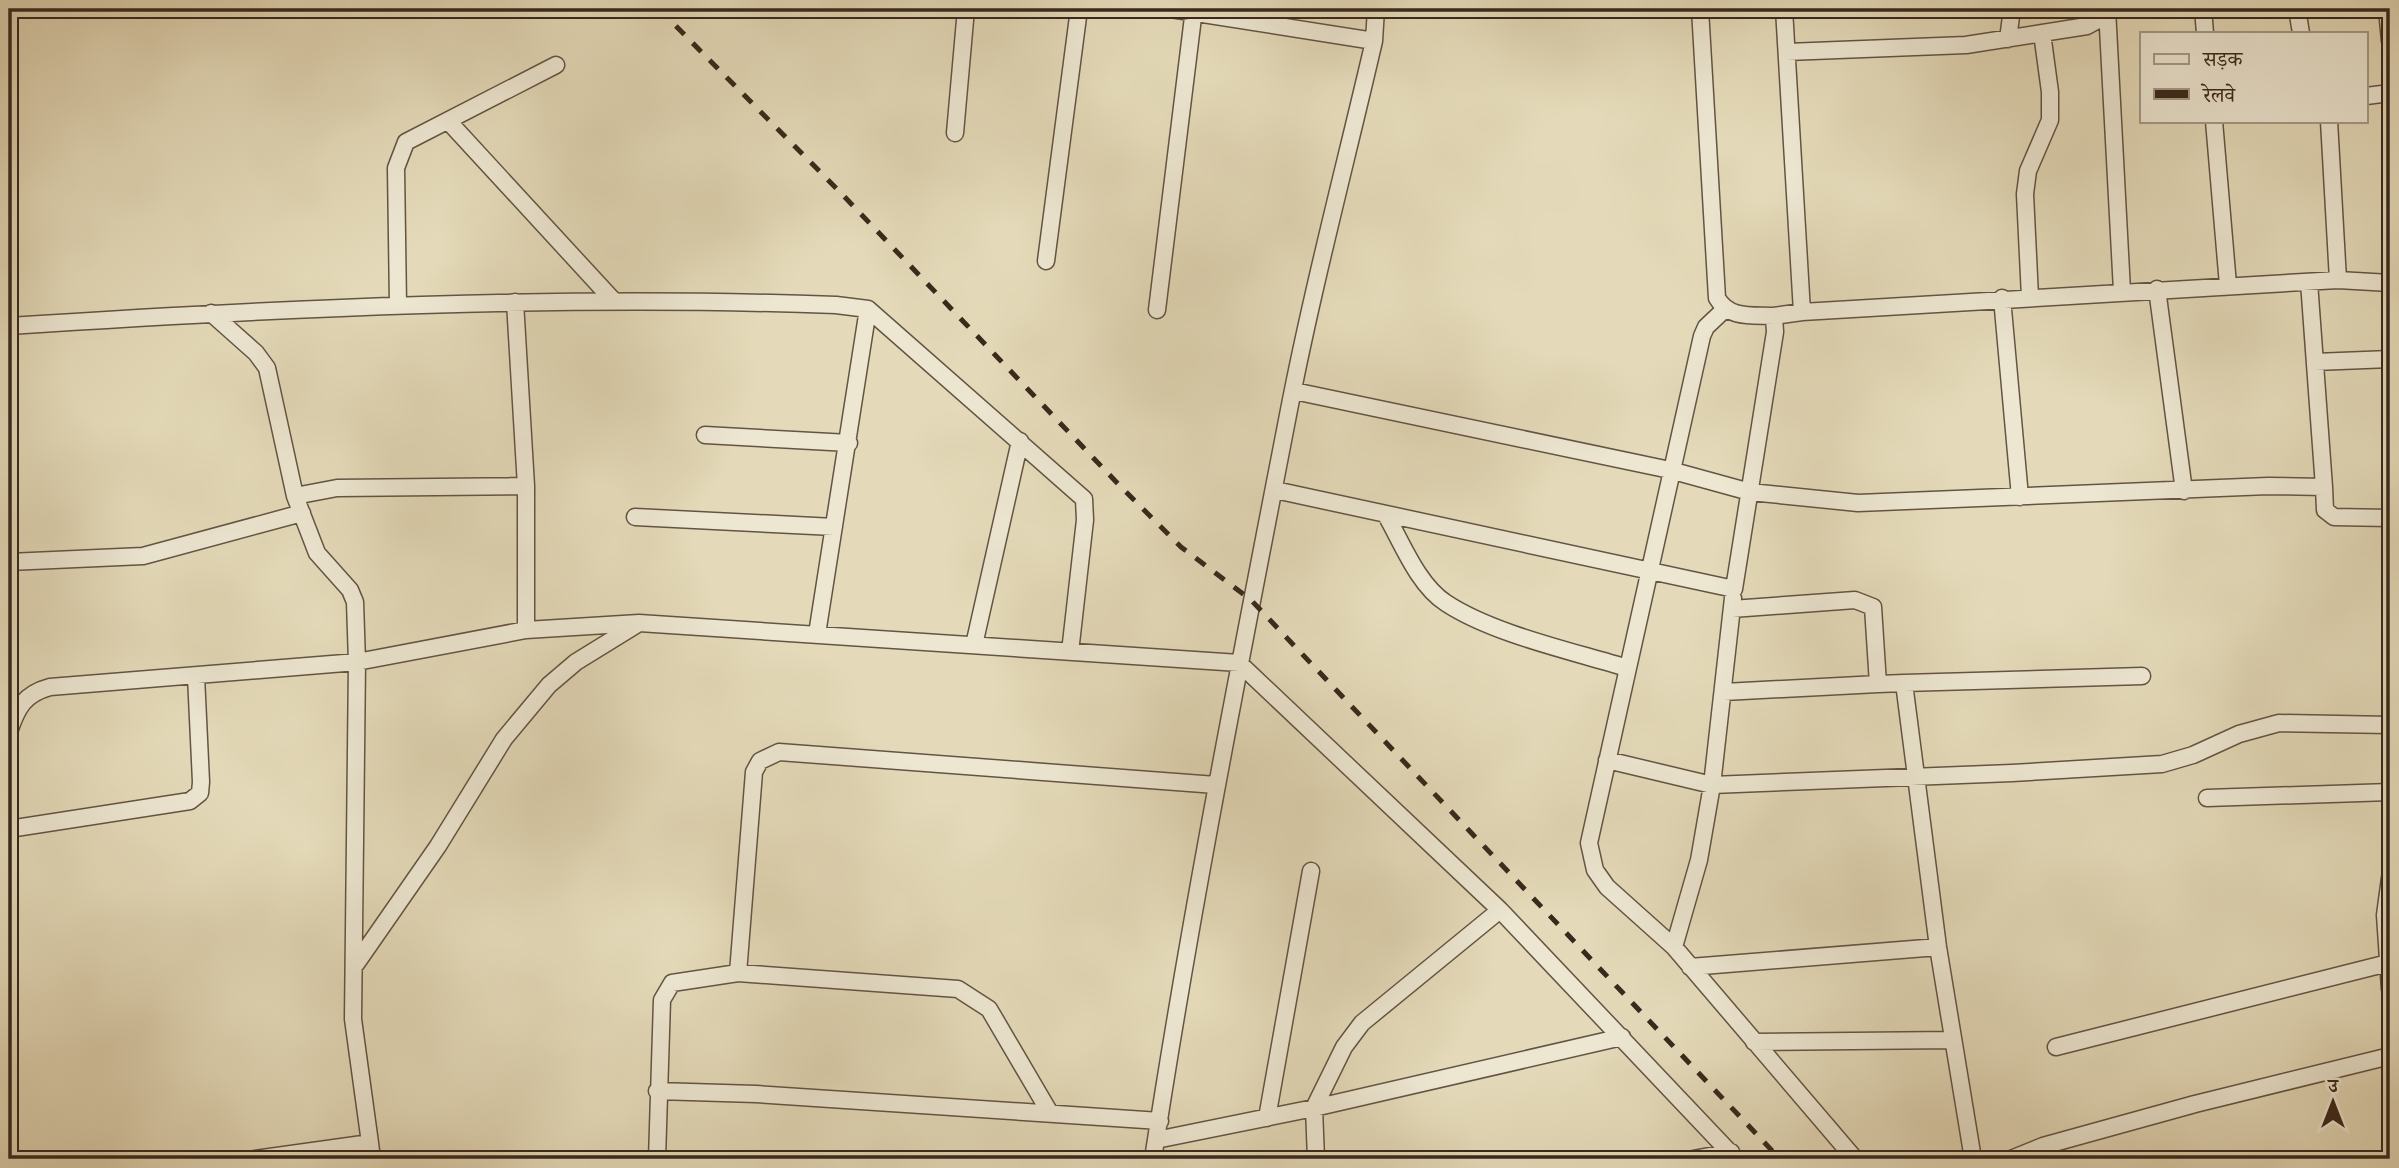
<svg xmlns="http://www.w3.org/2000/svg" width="2399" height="1168" font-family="Vollkorn,'Noto Serif Devanagari',serif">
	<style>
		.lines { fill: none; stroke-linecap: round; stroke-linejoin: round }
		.minor-casing { stroke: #645443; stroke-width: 19 }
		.minor { stroke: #ede7d2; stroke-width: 16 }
		.rail { stroke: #39281c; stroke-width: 5; stroke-dasharray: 12 12; stroke-linecap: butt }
	</style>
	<rect width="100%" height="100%" fill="#e4dab9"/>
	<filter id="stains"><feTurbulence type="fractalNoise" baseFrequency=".00286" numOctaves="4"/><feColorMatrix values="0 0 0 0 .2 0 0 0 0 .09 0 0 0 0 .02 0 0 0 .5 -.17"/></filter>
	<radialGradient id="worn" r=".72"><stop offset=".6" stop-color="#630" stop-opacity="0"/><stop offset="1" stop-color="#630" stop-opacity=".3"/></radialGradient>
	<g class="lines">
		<g class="minor-casing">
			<path id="minor" d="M1171 9 1374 41
				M1700 9 1717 298C1729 319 1751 315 1774 316
				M1784 9 1802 312
				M2107 9 2122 291
				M2203 9 2205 33
				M2297 9 2301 33
				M2387 9 2390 41
				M2008 39 2012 9
				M1787 52 1966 45 2087 26 2107 15
				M2366 96 2390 93
				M2214 121 2228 285
				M2329 121 2338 280 2390 283
				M450 123 612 299
				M955 133 966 9
				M1046 261 1079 9
				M2309 282 2324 487
				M2157 289 2184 491
				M2030 297 2025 194 2028 171 2050 120V92L2042 33
				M2002 298 2020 497
				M515 302 526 486V630
				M398 305 396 168 406 142 556 65
				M1157 310 1194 9
				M211 313 256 353 267 368 295 496 317 553 350 590 355 602 357 662 353 1019 370 1143
				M9 326C284 308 559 295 836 305L868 309 1084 499 1085 520 1070 652
				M2315 362 2390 359
				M1294 391 1670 470 1750 492 1858 503 2268 486 2324 487 2325 510 2334 517 2390 518
				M705 435 849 443
				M1275 490 1734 589 1775 332 1774 316 1802 312 2338 280
				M295 496 337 488 526 486
				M1386 515C1402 543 1418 585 1446 603 1493 634 1572 651 1627 668
				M635 517 834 527
				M9 562 143 556 302 513
				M1733 598 1712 785 1699 860 1674 947 1855 1159
				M1732 609 1855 600 1873 607 1878 684 1904 683 1938 947 1973 1159
				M817 634 868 309
				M974 645 1020 441
				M1904 683 2142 676
				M1724 692 1878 684
				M9 732C17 708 24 694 50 687L357 662 526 630 639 623 1239 663 1500 910 1736 1159
				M1607 760 1712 785 2012 773 2162 764 2193 755 2239 734 2279 723 2390 725
				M2207 798 2390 792
				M9 829 190 801 200 793 201 782 196 676
				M2390 878 2385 915 2390 989
				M1674 947 1607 887 1595 870 1589 843 1702 336 1706 327 1724 310
				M356 964 438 846 504 739 549 685 576 662 636 625
				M1690 967 1938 947
				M738 973 958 989 989 1009 1050 1113
				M1754 1042 1952 1040
				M2056 1047 2388 963
				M657 1091 756 1094 1160 1121
				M1267 1118 1311 871
				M1156 1140 1314 1108 1622 1037
				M255 1159 370 1143 372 1159
				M657 1159 662 1000 672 983 738 973 754 772 760 761 779 752 1216 785
				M1153 1159C1191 910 1240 663 1288 415 1312 290 1345 166 1374 41L1376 9
				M1316 1159 1314 1108 1344 1047 1362 1023 1500 910
				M1693 1159 1731 1152
				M2011 1159 2043 1146
				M2047 1159 2043 1146 2195 1104 2390 1056"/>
		</g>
		<use href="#minor" class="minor"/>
		<path class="rail" d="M659 9 838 190 1121 487 1181 547 1251 600 1780 1159"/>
	</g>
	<rect width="2399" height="1168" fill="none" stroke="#e4dab9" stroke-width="35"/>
	<rect x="10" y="10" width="2378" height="1147" fill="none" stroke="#39281c" stroke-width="3.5"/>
	<rect x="18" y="18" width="2364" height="1133" fill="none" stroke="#39281c" stroke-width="2"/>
	<rect x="2140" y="32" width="228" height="91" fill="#ede7d2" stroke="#a59b89" stroke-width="2"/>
	<rect x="2154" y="54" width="35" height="10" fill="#ede7d2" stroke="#a59b89" stroke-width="2"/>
	<text x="2203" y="66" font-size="21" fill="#39281c">सड़क</text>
	<rect x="2154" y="89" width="35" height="10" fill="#39281c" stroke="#a59b89" stroke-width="2"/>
	<text x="2203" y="102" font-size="21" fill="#39281c">रेलवे</text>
	<g transform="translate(2333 1102)" stroke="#ede7d2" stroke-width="5" paint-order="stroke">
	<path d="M0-5L12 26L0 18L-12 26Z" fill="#39281c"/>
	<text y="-10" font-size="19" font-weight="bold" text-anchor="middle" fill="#39281c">उ</text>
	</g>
	<rect width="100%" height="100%" filter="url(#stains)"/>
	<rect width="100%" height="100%" fill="url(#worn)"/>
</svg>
